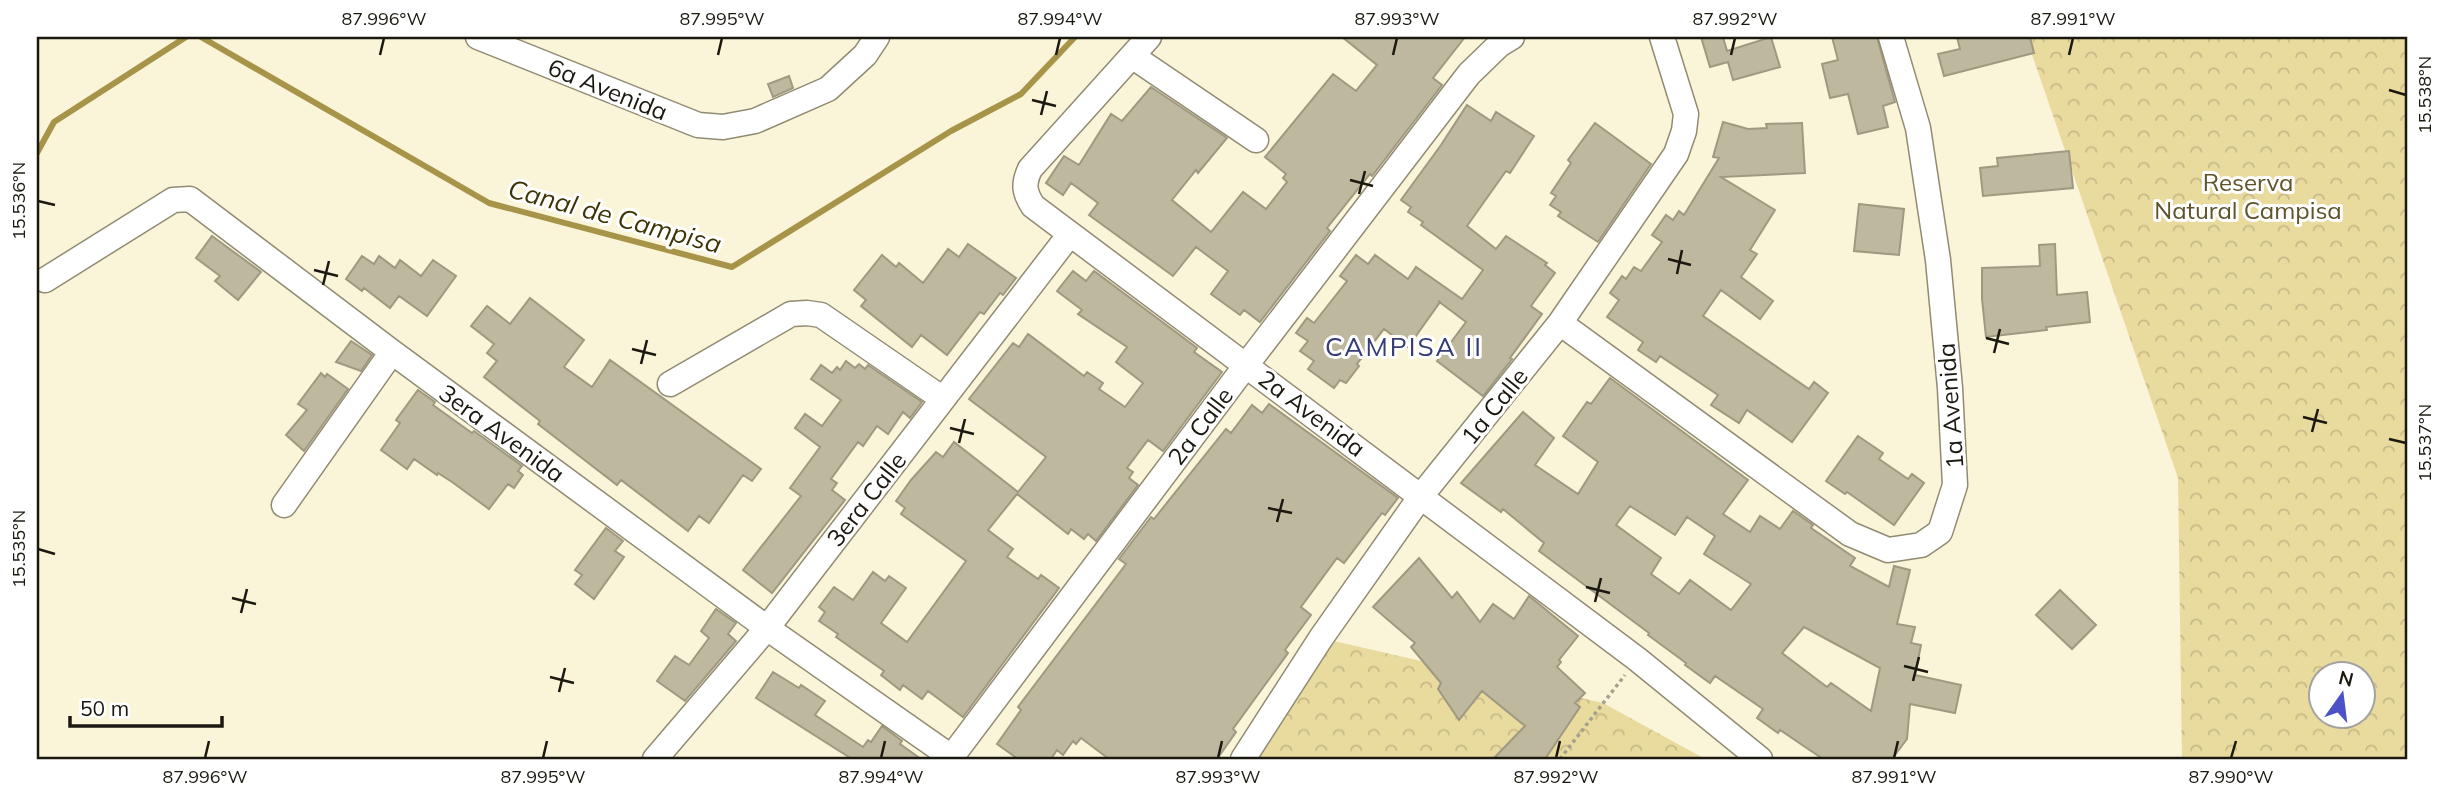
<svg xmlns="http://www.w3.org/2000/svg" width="2444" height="796" font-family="Mulish,sans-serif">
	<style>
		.park { fill: url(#park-crowns); fill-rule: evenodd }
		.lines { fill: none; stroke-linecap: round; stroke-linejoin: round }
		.stream { stroke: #a79449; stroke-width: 6 }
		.building { fill: #beb89f; stroke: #9f9981; stroke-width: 2; fill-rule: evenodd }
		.minor-casing { stroke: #918b73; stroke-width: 27 }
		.path { stroke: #a6a18d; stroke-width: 3.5; stroke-dasharray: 3.5 3.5; stroke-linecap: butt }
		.minor { stroke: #fff; stroke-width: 24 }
		.ticks { fill: none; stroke: #1a180f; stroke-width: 2.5 }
		.labels { text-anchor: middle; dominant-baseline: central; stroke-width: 6; stroke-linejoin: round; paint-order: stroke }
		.street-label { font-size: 24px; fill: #1a180f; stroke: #fff }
		.park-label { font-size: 24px; fill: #5e5329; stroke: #fff }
		.water-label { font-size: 26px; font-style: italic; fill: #3f3406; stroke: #fff }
		.neighbourhood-label { font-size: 26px; letter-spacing: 2px; fill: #343b76; stroke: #fff }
		.neatline { fill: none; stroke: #1a180f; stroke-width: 2.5 }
		.ticks-label { font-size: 18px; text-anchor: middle; fill: #1a180f }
	</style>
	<defs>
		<pattern id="park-crowns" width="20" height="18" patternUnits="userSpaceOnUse" patternTransform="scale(1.75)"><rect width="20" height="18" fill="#e9da9e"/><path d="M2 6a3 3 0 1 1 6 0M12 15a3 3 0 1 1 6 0" fill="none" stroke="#c7ba87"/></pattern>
	</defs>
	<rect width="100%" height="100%" fill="#faf4d9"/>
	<path class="park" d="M2026 37H2407V759H2182L2178 478ZM2322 674H2364V716H2322Z
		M1321 638 1603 703 1705 759H1235Z"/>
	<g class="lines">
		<path class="stream" d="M201 37 489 203 732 267 951 131 1021 94 1075 37
			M37 153 54 122 186 37"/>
	</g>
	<path class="building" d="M1342 37H1465L1433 78 1442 85 1372 176 1370 174 1327 228 1330 231 1260 322 1244 310 1240 315 1211 294 1228 271 1196 247 1173 276 1089 215 1098 203 1071 183 1063 195 1046 183 1064 156 1079 165 1111 114 1122 121 1151 87 1227 138 1198 173 1196 170 1172 200 1211 232 1243 192 1266 209 1287 182 1283 178 1286 174 1265 157 1333 74 1356 91 1377 65Z
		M1701 37H1723L1727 51 1771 37 1780 67 1733 80 1728 62 1710 67Z
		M1832 37H1877L1895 102 1883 106 1888 127 1858 134 1848 94 1830 98 1822 64 1838 60Z
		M1957 37H2030L2034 53 1944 76 1938 54 1960 49Z
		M789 76 793 88 773 97 768 84Z
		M1467 105 1491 121 1496 112 1534 136 1510 173 1506 171 1467 226 1496 249 1506 236 1547 263 1545 265 1555 273 1531 306 1542 314 1510 358 1512 359 1483 396 1437 361 1466 322 1438 301 1440 302 1408 347 1384 329 1357 364 1359 366 1346 383 1340 380 1334 388 1308 369 1314 361 1300 351 1308 341 1296 333 1307 318 1314 323 1347 281 1340 276 1356 255 1368 264 1375 255 1408 279 1416 267 1462 299 1483 270 1421 225 1423 222 1408 212 1411 207 1401 200 1441 145Z
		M1723 122 1748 129 1767 128 1766 124 1802 123 1805 173 1721 177 1775 210 1750 250 1757 254 1741 277 1773 301 1760 319 1721 290 1703 316 1809 389 1814 382 1828 393 1792 442 1747 410 1739 423 1711 405 1718 395 1660 356 1656 362 1638 350 1643 342 1607 317 1619 300 1610 293 1622 276 1626 279 1634 267 1641 271 1662 242 1652 235 1666 215 1673 220 1679 211 1684 215 1719 158 1713 157Z
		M1595 123 1651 164 1598 242 1558 216 1561 212 1550 205 1556 196 1551 193 1571 163 1568 160Z
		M2069 151 2073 188 1983 196 1980 168 1998 166 1997 158Z
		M1859 204 1904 209 1899 255 1854 251Z
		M212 236 261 272 238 300 215 281 220 276 196 258Z
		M968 244 1016 278 1003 295 1000 293 984 314 980 312 947 355 921 335 912 347 861 306 866 300 854 290 882 255 896 267 899 263 923 283 948 249 959 257Z
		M2055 244 2057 295 2087 292 2090 322 2046 327 2047 330 1986 337 1982 299V268L2040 266 2039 245Z
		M362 256 374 264 379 256 395 268 400 260 421 276 433 260 456 276 427 316 399 296 390 308 364 288 362 291 346 279Z
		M1073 271 1086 281 1094 271 1197 348 1194 352 1222 372 1163 451 1148 440 1127 468 1133 472 1129 478 1138 485 1096 541 1088 534 1084 539 1071 529 1068 534 1017 494 988 530 1013 549 1007 557 1038 579 1041 575 1059 588 963 717 928 691 922 699 903 685 900 690 881 675 884 671 836 637 838 634 819 621 825 612 819 607 834 587 853 600 873 572 885 581 889 576 906 588 881 623 907 642 966 561 901 514 905 508 896 501 911 480 936 452 943 457 954 442 1018 492 1046 457 969 399 1013 343 1019 347 1028 334 1084 376 1087 372 1103 383 1099 389 1125 407 1143 383 1116 362 1127 347 1078 314 1082 310 1057 291Z
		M530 298 584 340 564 367 592 387 610 360 761 469 752 481 743 475 709 523 699 516 688 531 621 480 617 485 538 424 540 421 484 377 497 361 487 353 494 344 471 326 487 306 510 324Z
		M351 341 372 355 361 371 336 362Z
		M846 361 855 368 859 364 865 369 868 365 922 402 910 418 903 412 888 434 877 426 863 446 858 442 831 479 837 483 832 490 845 500 772 593 743 570 801 496 790 488 820 447 795 428 805 414 822 426 841 400 811 379 821 365 832 373 837 367 840 370Z
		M321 373 325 377 327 374 348 389 304 451 286 435 307 410 298 404Z
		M1610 378 1748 480 1723 514 1750 532 1760 516 1780 529 1793 511 1813 525 1811 528 1855 558 1850 566 1889 587 1894 566 1910 570 1897 624 1915 627 1911 643 1921 645 1915 675 1961 685 1955 713 1910 704 1907 739 1892 759H1823L1780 730 1778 733 1757 718 1763 709 1715 676 1710 683 1685 665 1686 663 1648 635 1649 633 1539 551 1544 543 1503 509 1501 512 1461 483 1523 412 1554 438 1535 465 1578 494 1598 462 1563 436 1587 402 1591 404ZM1630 506 1675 535 1687 517 1715 536 1704 554 1751 584 1731 610 1690 580 1679 594 1651 574 1661 558 1616 525ZM1804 627 1880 668 1871 711 1831 683 1827 687 1782 653Z
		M418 390 435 402 433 405 472 433 474 431 522 466 518 471 523 475 514 488 508 484 489 509 452 482 438 473 437 475 414 459 407 469 381 450 400 423 396 420Z
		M1269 404 1398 498 1385 515 1382 513 1344 563 1337 558 1301 607 1311 615 1285 650 1288 653 1233 729 1236 732 1217 759H1109L1081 738 1076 744 1073 741 1063 755 1057 750 1051 759H1018L997 744 1021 710 1018 707 1126 564 1119 559 1151 517 1154 519 1226 429 1231 433 1252 405 1262 413Z
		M1858 436 1883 453 1879 459 1908 479 1912 474 1924 483 1894 525 1847 492 1845 494 1826 481Z
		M606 528 623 541 615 551 624 557 594 599 575 584 582 575 575 570Z
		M1419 558 1452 598 1457 592 1480 622 1493 604 1514 619 1529 596 1578 636 1559 660 1561 662 1557 667 1585 693 1575 703 1580 707 1545 759H1493L1525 726 1482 691 1459 720 1438 689 1441 683 1411 647 1415 643 1373 607Z
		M2060 590 2096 625 2072 649 2036 615Z
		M716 609 736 623 728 634 736 641 685 701 657 681 675 656 689 665 709 638 701 631Z
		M773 672 799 688 801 685 825 701 815 715 863 747 868 740 871 742 882 726 902 741 900 744 921 759H852L756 698Z"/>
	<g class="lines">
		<g class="minor-casing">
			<path id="minor" d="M478 37 698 125 723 127 755 121 828 89 865 55 877 37
				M1149 37 1030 169C1023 184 1024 192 1033 206L1637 659 1760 759
				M1132 56 1256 140
				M45 280 173 200 190 199 392 352 767 628 954 759
				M1560 323 1850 534 1888 550 1921 545 1940 532 1955 485 1950 388 1938 260 1918 128 1891 37
				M670 384 791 314 807 313 821 315 943 399
				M284 505 392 352
				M655 759 767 628 1070 234
				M950 759 1247 364 1469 74 1499 45 1512 37
				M1243 759 1321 638 1421 496 1560 323 1676 154 1684 131 1686 114 1662 37"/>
		</g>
		<path class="path" d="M1560 759 1625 675"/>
		<use href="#minor" class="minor"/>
	</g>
	<path class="ticks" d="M380 55 384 38M718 55 722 38M1056 55 1060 38M1393 55 1397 38M1731 55 1735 38M2069 55 2073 38M2389 90 2406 95M1032 100 1056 106M1041 115 1047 91M1350 180 1373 186M1359 194 1365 171M38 201 55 205M1668 259 1691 265M314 270 338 276M1677 274 1682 250M323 285 329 261M1986 338 2009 344M632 349 656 355M1994 353 2000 329M641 364 647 340M2303 417 2327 423M950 428 974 434M2312 432 2318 409M2389 439 2406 443M959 443 965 419M1268 508 1292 513M1277 522 1283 499M38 549 55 554M1586 587 1610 593M232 598 256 604M1595 602 1601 578M241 613 247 589M1904 666 1928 672M550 677 574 683M1913 681 1919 657M559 692 565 668M205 758 209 741M543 758 547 741M881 758 885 741M1218 758 1222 741M1556 758 1560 741M1894 758 1898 741M2231 758 2236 741"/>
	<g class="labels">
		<g class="street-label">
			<text transform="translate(608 89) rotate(22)">6a Avenida</text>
			<text transform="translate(1494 406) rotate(-51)">1a Calle</text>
			<text transform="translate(1950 406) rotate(-94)">1a Avenida</text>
			<text transform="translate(1312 413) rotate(37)">2a Avenida</text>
			<text transform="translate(1200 426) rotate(-53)">2a Calle</text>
			<text transform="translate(502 433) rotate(36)">3era Avenida</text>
			<text transform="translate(866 499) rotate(-52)">3era Calle</text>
		</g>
		<g class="park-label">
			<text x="2248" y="182">Reserva<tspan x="2248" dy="28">Natural Campisa</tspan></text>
		</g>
		<g class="water-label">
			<text transform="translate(615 216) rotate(15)">Canal de Campisa</text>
		</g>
		<g class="neighbourhood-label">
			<text x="1404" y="346">CAMPISA II</text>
		</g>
	</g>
	<rect width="2444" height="796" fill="none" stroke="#ffffff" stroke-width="77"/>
	<g transform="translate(2342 695) rotate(14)"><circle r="33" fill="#ffffff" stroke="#a3a39f" stroke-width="2"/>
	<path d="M0-5L12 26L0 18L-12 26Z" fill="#4b52c7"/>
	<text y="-10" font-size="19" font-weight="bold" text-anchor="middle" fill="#1a180f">N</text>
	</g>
	<path d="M70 716v10h152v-10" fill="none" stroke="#1a180f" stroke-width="3.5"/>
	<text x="80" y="716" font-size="21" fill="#1a180f" stroke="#ffffff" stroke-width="5" paint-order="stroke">50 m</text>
	<rect x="38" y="38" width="2368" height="720" class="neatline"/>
	<g class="ticks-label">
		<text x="384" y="25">87.996°W</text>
		<text x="722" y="25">87.995°W</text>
		<text x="1060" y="25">87.994°W</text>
		<text x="1397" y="25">87.993°W</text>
		<text x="1735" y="25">87.992°W</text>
		<text x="2073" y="25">87.991°W</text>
		<text transform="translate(2425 95) rotate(-90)" y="6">15.538°N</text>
		<text transform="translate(19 201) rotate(-90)" y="6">15.536°N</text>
		<text transform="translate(2425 443) rotate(-90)" y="6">15.537°N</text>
		<text transform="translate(19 549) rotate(-90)" y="6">15.535°N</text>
		<text x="205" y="783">87.996°W</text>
		<text x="543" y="783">87.995°W</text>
		<text x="881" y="783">87.994°W</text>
		<text x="1218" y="783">87.993°W</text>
		<text x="1556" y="783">87.992°W</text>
		<text x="1894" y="783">87.991°W</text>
		<text x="2231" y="783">87.990°W</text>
	</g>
</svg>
